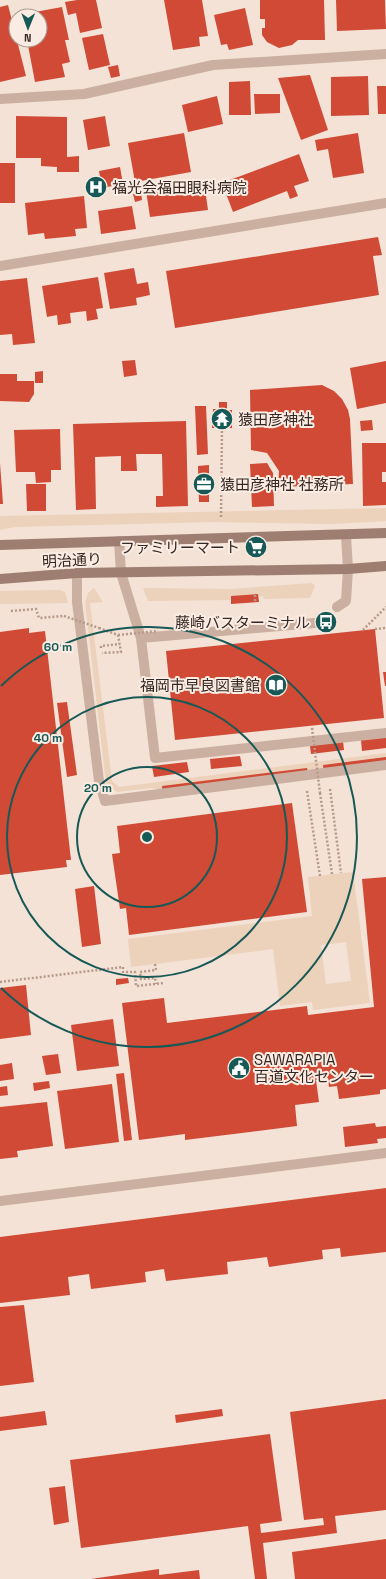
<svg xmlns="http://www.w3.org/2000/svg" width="386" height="1579" font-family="'Space Grotesk','Noto Sans JP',sans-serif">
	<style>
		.plaza { fill: #ecd1bb; fill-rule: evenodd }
		.building { fill: #d04a36 }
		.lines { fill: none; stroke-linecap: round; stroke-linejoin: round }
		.path { stroke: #b7998b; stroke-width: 2.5; stroke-dasharray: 2 2; stroke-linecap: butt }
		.lane { stroke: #cbb0a1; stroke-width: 10 }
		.street { stroke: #cbb0a1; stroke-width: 10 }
		.secondary { stroke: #9f7e72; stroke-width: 10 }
		.path-bridge { stroke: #b7998b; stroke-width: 2.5; stroke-dasharray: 2 2; stroke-linecap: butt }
		.ring { fill: none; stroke: #175956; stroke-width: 2 }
		.labels { text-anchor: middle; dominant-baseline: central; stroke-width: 4; stroke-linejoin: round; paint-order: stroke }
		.poi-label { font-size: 15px; fill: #352824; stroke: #faece2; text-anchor: start }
		.street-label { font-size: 15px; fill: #352824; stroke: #faece2 }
		.centre { fill: #175956; stroke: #faece2; stroke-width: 2 }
		.ring-label { font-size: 12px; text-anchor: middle; font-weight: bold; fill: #175956; stroke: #faece2; stroke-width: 4; stroke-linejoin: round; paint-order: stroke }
	</style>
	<rect width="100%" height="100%" fill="#f3e2d5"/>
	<path class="plaza" d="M386 508V521L333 524 212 522 15 527 0 530V516Z
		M312 583 315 586 310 598 264 599 263 596 234 600 148 601 143 588 231 589Z
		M94 588 103 602 90 603 112 781 119 787 386 753V762L163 790 151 788 117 792 106 783 85 602 88 593Z
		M60 590 65 592 68 603 0 604V591Z
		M353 872 370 1003 313 1010 312 1002 280 1006 273 949 131 967 128 939 312 916 308 877ZM346 942 351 981 326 984 321 945Z"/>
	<path class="building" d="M77 0H96L102 28 80 33 76 13 68 15 65 2Z
		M164 0H202L208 36 199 37 200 46 173 50Z
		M260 0H324L325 40H298L292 45 279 48 267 42 262 35V28H265V19H260Z
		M336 0H385L386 29 337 31Z
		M8 5 26 76 0 82V7Z
		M62 7 69 40H65L70 62 62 64 65 77 35 82 27 40H40V16L19 15Z
		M245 8 253 45 229 50 227 44 221 45 214 15Z
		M103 34 110 65 89 70 82 38Z
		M118 65 120 76 111 78 108 67Z
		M310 75 328 130 301 140 278 78Z
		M368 76 369 115 331 116V77Z
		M250 81 251 115H229V82Z
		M377 86H386V114H378Z
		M254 94H280V113L255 114Z
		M217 96 223 124 188 132 182 105Z
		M16 116 67 117V157L79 156V172H57V167L41 166V158H16Z
		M105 116 110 146 88 150 83 120Z
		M184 133 191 172 135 182 128 143Z
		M358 133 364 173 333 178 328 149 317 151 315 140Z
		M299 154 309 181 294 186 298 196 290 199 287 191 233 212 222 183Z
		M0 163H15V203H0Z
		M120 167 123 184 102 188 99 171Z
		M204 182 208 210 150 217 146 190Z
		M141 193 142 200 135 202 133 194Z
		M84 196 87 228 75 229 76 236 45 239 44 233 28 235 25 203Z
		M132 206 136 229 101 234 98 211Z
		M378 237 382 255 373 256 379 295 175 328 166 271Z
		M134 268 137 284 148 282 150 295 136 298 137 305 110 309 104 273Z
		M98 277 103 308 96 309 98 319 87 321 86 311 70 313 71 323 58 325 57 315 47 317 42 286Z
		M27 278 35 343 13 345 12 334 0 335V281Z
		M135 360 137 375 124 377 122 361Z
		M386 361V403L357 409 350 368Z
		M43 371V383H35V372Z
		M0 374H17V381H34V394L29 402 0 401Z
		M322 385 334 391 342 399 348 410 350 419 353 484 278 487 279 471 267 453 251 450 250 390Z
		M219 402H227V410H232V428H212L213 409H219Z
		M195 406H206L208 454 197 455Z
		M372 420 373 430 361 431 360 421Z
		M186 421 188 506 156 507V496H163L162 454H136L137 471H121V456L95 457 96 509 76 510 73 424Z
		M60 429 61 470H51V482L36 483 35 472H16L14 430Z
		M362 443H386V472H382V482H386V505L363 506Z
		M0 463 3 504H0Z
		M267 463 273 473 274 506 252 507 250 464Z
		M209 465V502H199L198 466Z
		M26 484H46V511H27Z
		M258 594 259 602 231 604V596Z
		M29 628V633L45 631 71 860H66L67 867 0 875V632Z
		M375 629 384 718 175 740 166 651Z
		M383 672H386V686H385Z
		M67 702 77 775 67 777 57 703Z
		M386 737V748L362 751 361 740Z
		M343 741 344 750 311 754 310 746Z
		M240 756 242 766 211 769 210 759Z
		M386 757V767L324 774 323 765Z
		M187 762 189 772 154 777 152 766Z
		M307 768 309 777 163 795 162 786Z
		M292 803 307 912 129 935 126 908 120 909 112 854 120 853 117 826Z
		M386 877V1089L380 1090V1094L339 1099 337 1086 329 1087 328 1078 316 1080 319 1102 295 1105 297 1126 185 1140V1134L139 1140 122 1003 164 998 167 1023 307 1006 308 1015 374 1007 362 879Z
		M94 886 101 944 82 947 75 889Z
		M128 978 129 983 116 985V979Z
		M26 985 31 1035 0 1039V988Z
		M113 1019 119 1066 77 1071 71 1025Z
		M58 1054 61 1073 46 1075 42 1056Z
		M12 1063 14 1079 0 1081V1065Z
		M124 1073 132 1140 124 1141 116 1074Z
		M49 1081 50 1088 34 1091 33 1083Z
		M112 1084 119 1142 65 1149 57 1091Z
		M7 1086 8 1095 0 1096V1087Z
		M47 1102 53 1146 17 1151 18 1157 0 1159V1107Z
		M375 1123 376 1127 386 1126V1138L377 1139 378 1143 345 1147 343 1127Z
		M386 1188V1252L341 1257 340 1248 322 1250 323 1259 269 1267 267 1257 227 1262 228 1274 166 1281 164 1269 145 1272 146 1282 91 1289 89 1274 68 1277 70 1295 0 1303V1237Z
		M24 1305 34 1382 0 1386V1307Z
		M386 1399V1510L335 1516 337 1533 263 1543 267 1579H255L248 1526 81 1548 70 1460 270 1434 282 1521 260 1524 261 1533 324 1525 323 1518 304 1520 290 1412Z
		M222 1409 223 1416 176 1423 175 1415Z
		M45 1411 47 1425 0 1431V1417Z
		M65 1486 69 1522 54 1525 49 1488Z
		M386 1539V1579H295L292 1552Z
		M159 1569V1575L199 1570 200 1579H91Z"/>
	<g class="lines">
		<path class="path" d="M221 517 222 428
			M255 601V593
			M11 611 36 609 39 618 63 616
			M99 628 118 635 121 652 102 653
			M375 629 386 628
			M363 630 386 607
			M101 648V646L120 644
			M330 789 341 873
			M307 791 320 876
			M320 793 332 874
			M155 964 156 970 140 972 141 979 155 978 156 984
			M0 982 123 967V972H135L136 986 164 983"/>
		<path class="lane" d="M119 541 121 573 141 638 155 758 386 733
			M337 607 346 601 348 569 346 536
			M141 638 326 622"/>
		<path class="street" d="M0 99 84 94 213 65 386 54
			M0 266 386 203
			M77 573V602L99 781 105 801 386 765
			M0 1201 386 1153"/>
		<path class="secondary" d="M0 545 386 533
			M0 579 77 573 348 569 386 566"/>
		<path class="path-bridge" d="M64 616 99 628
			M118 635 158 631
			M312 728 320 793"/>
	</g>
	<g class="ring">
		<circle cx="147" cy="837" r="70"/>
		<circle cx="147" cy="837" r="140"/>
		<path d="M1 686A210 210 0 1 1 1 988"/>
	</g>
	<defs>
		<g id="hospital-disc" transform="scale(1.15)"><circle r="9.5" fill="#175956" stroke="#faece2"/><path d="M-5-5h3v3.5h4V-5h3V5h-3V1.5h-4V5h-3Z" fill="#fff"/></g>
		<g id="temple-disc" transform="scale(1.15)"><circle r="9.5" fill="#175956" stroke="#faece2"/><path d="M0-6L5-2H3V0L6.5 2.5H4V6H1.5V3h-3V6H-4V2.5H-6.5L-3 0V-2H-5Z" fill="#fff"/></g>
		<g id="office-disc" transform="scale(1.15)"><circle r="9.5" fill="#175956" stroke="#faece2"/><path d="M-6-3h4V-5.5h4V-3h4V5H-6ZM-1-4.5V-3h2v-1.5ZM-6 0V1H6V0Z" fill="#fff"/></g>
		<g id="supermarket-disc" transform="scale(1.15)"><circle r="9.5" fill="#175956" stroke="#faece2"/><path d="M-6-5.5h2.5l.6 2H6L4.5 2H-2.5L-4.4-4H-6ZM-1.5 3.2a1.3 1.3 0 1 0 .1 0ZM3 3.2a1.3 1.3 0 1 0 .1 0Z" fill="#fff"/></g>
		<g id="bus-disc" transform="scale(1.15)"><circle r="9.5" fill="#175956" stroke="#faece2"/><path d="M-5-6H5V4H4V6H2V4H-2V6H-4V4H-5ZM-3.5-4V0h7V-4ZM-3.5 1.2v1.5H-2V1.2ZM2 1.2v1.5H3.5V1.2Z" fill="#fff"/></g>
		<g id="library-disc" transform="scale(1.15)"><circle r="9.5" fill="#175956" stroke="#faece2"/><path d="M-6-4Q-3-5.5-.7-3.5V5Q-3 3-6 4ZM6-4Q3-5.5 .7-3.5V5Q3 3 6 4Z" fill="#fff"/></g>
		<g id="civic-disc" transform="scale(1.15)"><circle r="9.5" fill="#175956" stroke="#faece2"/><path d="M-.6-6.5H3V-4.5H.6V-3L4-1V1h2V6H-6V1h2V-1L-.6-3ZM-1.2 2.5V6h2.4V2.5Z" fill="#fff"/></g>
	</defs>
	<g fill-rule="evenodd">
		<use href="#hospital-disc" x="96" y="187"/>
		<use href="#temple-disc" x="222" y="419"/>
		<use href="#office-disc" x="204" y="484"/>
		<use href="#supermarket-disc" x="256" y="547"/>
		<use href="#bus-disc" x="326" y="622"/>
		<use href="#library-disc" x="276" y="685"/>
		<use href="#civic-disc" x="239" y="1068"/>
	</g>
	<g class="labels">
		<g class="poi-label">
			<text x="112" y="187">福光会福田眼科病院</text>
			<text x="238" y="419">猿田彦神社</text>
			<text x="220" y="484">猿田彦神社 社務所</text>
			<text x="240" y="547" text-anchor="end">ファミリーマート</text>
			<text x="310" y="622" text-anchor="end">藤崎バスターミナル</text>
			<text x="260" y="685" text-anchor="end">福岡市早良図書館</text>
			<text x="254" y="1059">SAWARAPIA<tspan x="254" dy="17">百道文化センター</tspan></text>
		</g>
		<g class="street-label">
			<text transform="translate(72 560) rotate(-3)">明治通り</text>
		</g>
	</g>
	<circle cx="147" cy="837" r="6" class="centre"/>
	<g class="ring-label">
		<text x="58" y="651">60 m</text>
		<text x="48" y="742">40 m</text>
		<text x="98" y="792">20 m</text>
	</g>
	<g transform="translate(28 28) rotate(181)"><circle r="19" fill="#faece2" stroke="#ab9e96"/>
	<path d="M0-3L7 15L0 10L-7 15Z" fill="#175956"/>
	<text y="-6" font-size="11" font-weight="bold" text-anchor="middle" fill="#352824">N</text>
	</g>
</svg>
